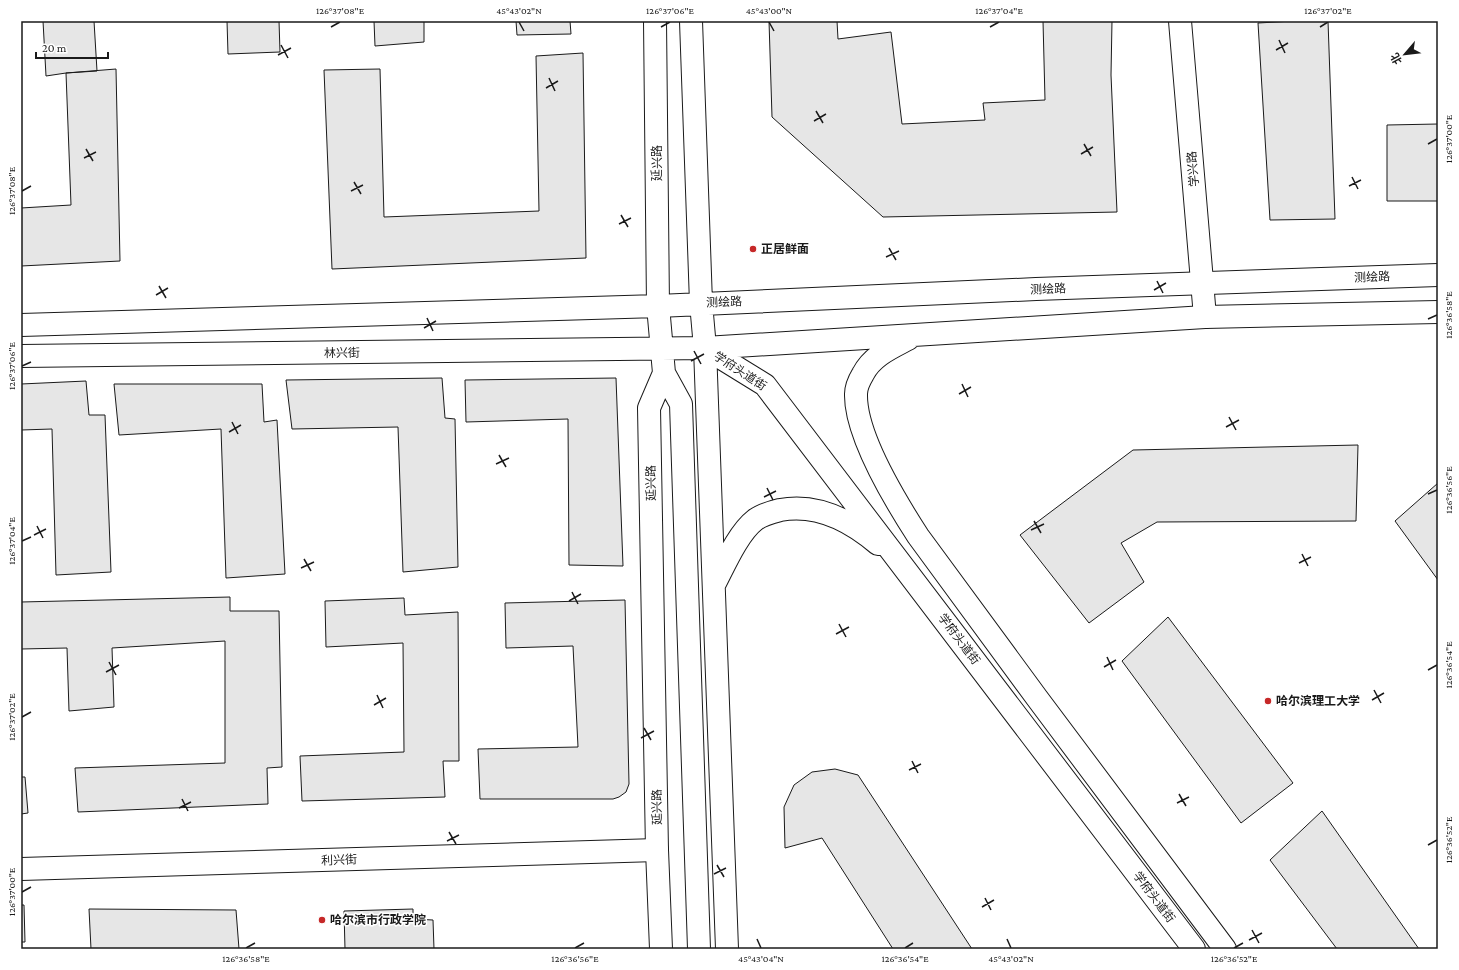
<svg xmlns="http://www.w3.org/2000/svg" width="1459" height="970" font-family="'Crimson Pro','Noto Sans SC',serif">
	<style>
		.building { fill: #e6e6e6; stroke: #1a1a1a }
		.lines { fill: none; stroke-linecap: round; stroke-linejoin: round }
		.minor-casing { stroke: #1a1a1a; stroke-width: 24 }
		.major-casing { stroke: #1a1a1a; stroke-width: 24 }
		.minor { stroke: #fff; stroke-width: 22 }
		.major { stroke: #fff; stroke-width: 22 }
		.ticks { fill: none; stroke: #1a1a1a; stroke-width: 1.5 }
		.poi-dot { fill: #c62828; stroke: #fff; stroke-width: 1.5 }
		.labels { text-anchor: middle; dominant-baseline: central; stroke-width: 3; stroke-linejoin: round; paint-order: stroke }
		.street-label { font-size: 12px; fill: #1a1a1a; stroke: #fff }
		.poi-label { font-size: 12px; font-weight: bold; fill: #1a1a1a; stroke: #fff; text-anchor: start }
		.neatline { fill: none; stroke: #1a1a1a; stroke-width: 1.5 }
		.ticks-label { font-size: 10px; text-anchor: middle; fill: #1a1a1a }
	</style>
	<rect width="100%" height="100%" fill="#fff"/>
	<path class="building" d="M43 21H94L97 71 66 73 46 76Z
		M227 21H279L280 52 228 54Z
		M374 21H424V42L375 46Z
		M516 21H570L571 34 517 35Z
		M769 21H837L838 39 891 32 902 124 985 120 983 103 1045 100 1043 21H1112L1111 75 1117 212 883 217 772 117Z
		M1293 21H1328L1335 219 1270 220 1258 23Z
		M583 53 586 258 332 269 324 70 380 69 384 217 539 211 536 56Z
		M116 69 120 261 21 266V208L71 205 66 73Z
		M1438 124V201H1387V125Z
		M442 378 445 418 455 419 458 567 403 572 398 427 292 429 286 380Z
		M616 378 623 566 569 565 568 419 466 422 465 380Z
		M86 381 89 415H105L111 572 56 575 52 429 21 430V384Z
		M114 384H262L264 422 277 420 285 574 226 578 221 429 119 435Z
		M1358 445 1356 521 1157 522 1121 543 1144 582 1089 623 1020 535 1133 450Z
		M1438 483V580L1395 521Z
		M230 597V611H279L282 767 267 768 268 804 78 812 75 768 225 763V641L112 648 114 707 69 711 67 648 21 649V602Z
		M404 598 405 615 458 612 459 761H443L445 797 302 801 300 756 404 752 403 643 326 647 325 601Z
		M625 600 629 784 626 792 619 797 613 799H480L478 749 578 747 573 646 506 648 505 603Z
		M1168 617 1293 783 1241 823 1122 661Z
		M835 769 858 775 972 949H893L822 838 785 848 784 807 794 785 812 772Z
		M21 777H25L28 813 21 814Z
		M1322 811 1419 949H1337L1270 860Z
		M21 905H24L25 942H21Z
		M89 909 236 910 239 949H91Z
		M413 909V919L433 920 434 949H345L344 911Z"/>
	<g class="lines">
		<g class="minor-casing">
			<path id="minor" d="M1180 21 1205 317
				M21 869 657 850"/>
		</g>
		<g class="major-casing">
			<path id="major" d="M655 21 658 306 664 373 649 408 657 850 661 949
				M691 21 701 303 705 348 727 949
				M21 325 658 306 1036 289 1438 275
				M908 339C891 348 872 356 863 374 860 379 856 388 856 394 855 435 896 502 918 536L1037 698 1225 949
				M705 348 765 385 1194 949
				M21 356 705 348 1205 317 1438 312
				M664 373 681 404 699 949
				M714 585C724 566 738 533 755 520 761 515 772 512 780 510 817 503 851 521 878 544"/>
		</g>
		<use href="#minor" class="minor"/>
		<use href="#major" class="major"/>
	</g>
	<path class="ticks" d="M519 22 524 31M769 22 774 31M331 27 340 22M661 27 670 22M990 27 999 22M1320 27 1328 22M1279 40 1285 53M281 45 288 58M1276 50 1288 43M278 55 291 48M549 78 555 91M546 88 558 81M816 111 823 123M814 121 826 114M1084 144 1091 156M1428 144 1437 139M86 149 93 161M1081 154 1093 147M84 158 96 152M1352 177 1358 189M354 182 361 194M1349 186 1361 180M22 191 31 186M351 191 363 185M621 215 628 227M619 224 631 218M889 248 896 260M886 257 899 251M1157 281 1163 293M159 286 166 298M1154 290 1166 283M156 295 168 288M427 318 433 331M1428 319 1437 315M424 328 436 321M694 351 701 364M691 361 704 354M22 366 31 362M962 384 968 397M959 394 971 387M1229 417 1236 430M232 422 238 434M1226 427 1239 420M229 432 241 425M499 455 506 467M496 464 509 458M767 488 773 500M1428 494 1437 490M764 497 776 491M1034 521 1041 533M37 526 43 538M1031 530 1044 524M34 535 46 529M22 541 31 537M1302 554 1308 566M304 559 311 571M1299 563 1311 557M301 568 314 562M572 592 578 604M569 601 581 594M839 624 846 637M836 634 849 627M1107 657 1113 670M109 662 116 675M1104 667 1116 660M1428 670 1437 665M106 672 119 665M1374 690 1381 703M377 695 383 708M1372 700 1384 693M374 705 386 698M22 717 31 712M644 728 651 740M641 738 654 731M912 761 918 773M909 770 921 764M1179 794 1186 806M182 799 188 811M1177 803 1189 797M179 808 191 802M449 832 456 844M447 841 459 835M1428 845 1437 840M717 865 724 877M714 874 726 868M22 892 31 887M985 898 991 910M982 907 994 900M1252 930 1259 943M757 939 761 948M1007 939 1011 948M1249 940 1262 933M246 948 255 943M575 948 584 943M905 948 913 943M1234 948 1243 943"/>
	<g class="poi-dot">
		<circle cx="753" cy="249" r="4"/>
		<circle cx="1268" cy="701" r="4"/>
		<circle cx="322" cy="920" r="4"/>
	</g>
	<g class="labels">
		<g class="street-label">
			<text transform="translate(657 163) rotate(-90)">延兴路</text>
			<text transform="translate(1193 169) rotate(-95)">学兴路</text>
			<text transform="translate(1372 277) rotate(-2)">测绘路</text>
			<text transform="translate(1048 289) rotate(-2)">测绘路</text>
			<text transform="translate(724 302) rotate(-2)">测绘路</text>
			<text transform="translate(342 353) rotate(-1)">林兴街</text>
			<text transform="translate(740 371) rotate(33)">学府头道街</text>
			<text transform="translate(651 483) rotate(-91)">延兴路</text>
			<text transform="translate(959 639) rotate(53)">学府头道街</text>
			<text transform="translate(657 807) rotate(-91)">延兴路</text>
			<text transform="translate(339 860) rotate(-2)">利兴街</text>
			<text transform="translate(1154 897) rotate(53)">学府头道街</text>
		</g>
		<g class="poi-label">
			<text x="761" y="249">正居鲜面</text>
			<text x="1276" y="701">哈尔滨理工大学</text>
			<text x="330" y="920">哈尔滨市行政学院</text>
		</g>
	</g>
	<rect width="1459" height="970" fill="none" stroke="#ffffff" stroke-width="44"/>
	<g transform="translate(1405 54) rotate(242)" stroke="#ffffff" stroke-width="3" paint-order="stroke">
	<path d="M0-3L7 15L0 10L-7 15Z" fill="#1a1a1a"/>
	<text y="-6" font-size="11" font-weight="bold" text-anchor="middle" fill="#1a1a1a">北</text>
	</g>
	<path d="M36 52v6h72v-6" fill="none" stroke="#1a1a1a" stroke-width="2"/>
	<text x="42" y="52" font-size="12" fill="#1a1a1a" stroke="#ffffff" stroke-width="3" paint-order="stroke">20 m</text>
	<rect x="22" y="22" width="1415" height="926" class="neatline"/>
	<g class="ticks-label">
		<text x="340" y="14">126°37'08"E</text>
		<text x="519" y="14">45°43'02"N</text>
		<text x="670" y="14">126°37'06"E</text>
		<text x="769" y="14">45°43'00"N</text>
		<text x="999" y="14">126°37'04"E</text>
		<text x="1328" y="14">126°37'02"E</text>
		<text transform="translate(1448 139) rotate(-90)" y="4">126°37'00"E</text>
		<text transform="translate(11 191) rotate(-90)" y="4">126°37'08"E</text>
		<text transform="translate(1448 315) rotate(-90)" y="4">126°36'58"E</text>
		<text transform="translate(11 366) rotate(-90)" y="4">126°37'06"E</text>
		<text transform="translate(1448 490) rotate(-90)" y="4">126°36'56"E</text>
		<text transform="translate(11 541) rotate(-90)" y="4">126°37'04"E</text>
		<text transform="translate(1448 665) rotate(-90)" y="4">126°36'54"E</text>
		<text transform="translate(11 717) rotate(-90)" y="4">126°37'02"E</text>
		<text transform="translate(1448 840) rotate(-90)" y="4">126°36'52"E</text>
		<text transform="translate(11 892) rotate(-90)" y="4">126°37'00"E</text>
		<text x="246" y="962">126°36'58"E</text>
		<text x="575" y="962">126°36'56"E</text>
		<text x="761" y="962">45°43'04"N</text>
		<text x="905" y="962">126°36'54"E</text>
		<text x="1011" y="962">45°43'02"N</text>
		<text x="1234" y="962">126°36'52"E</text>
	</g>
</svg>
